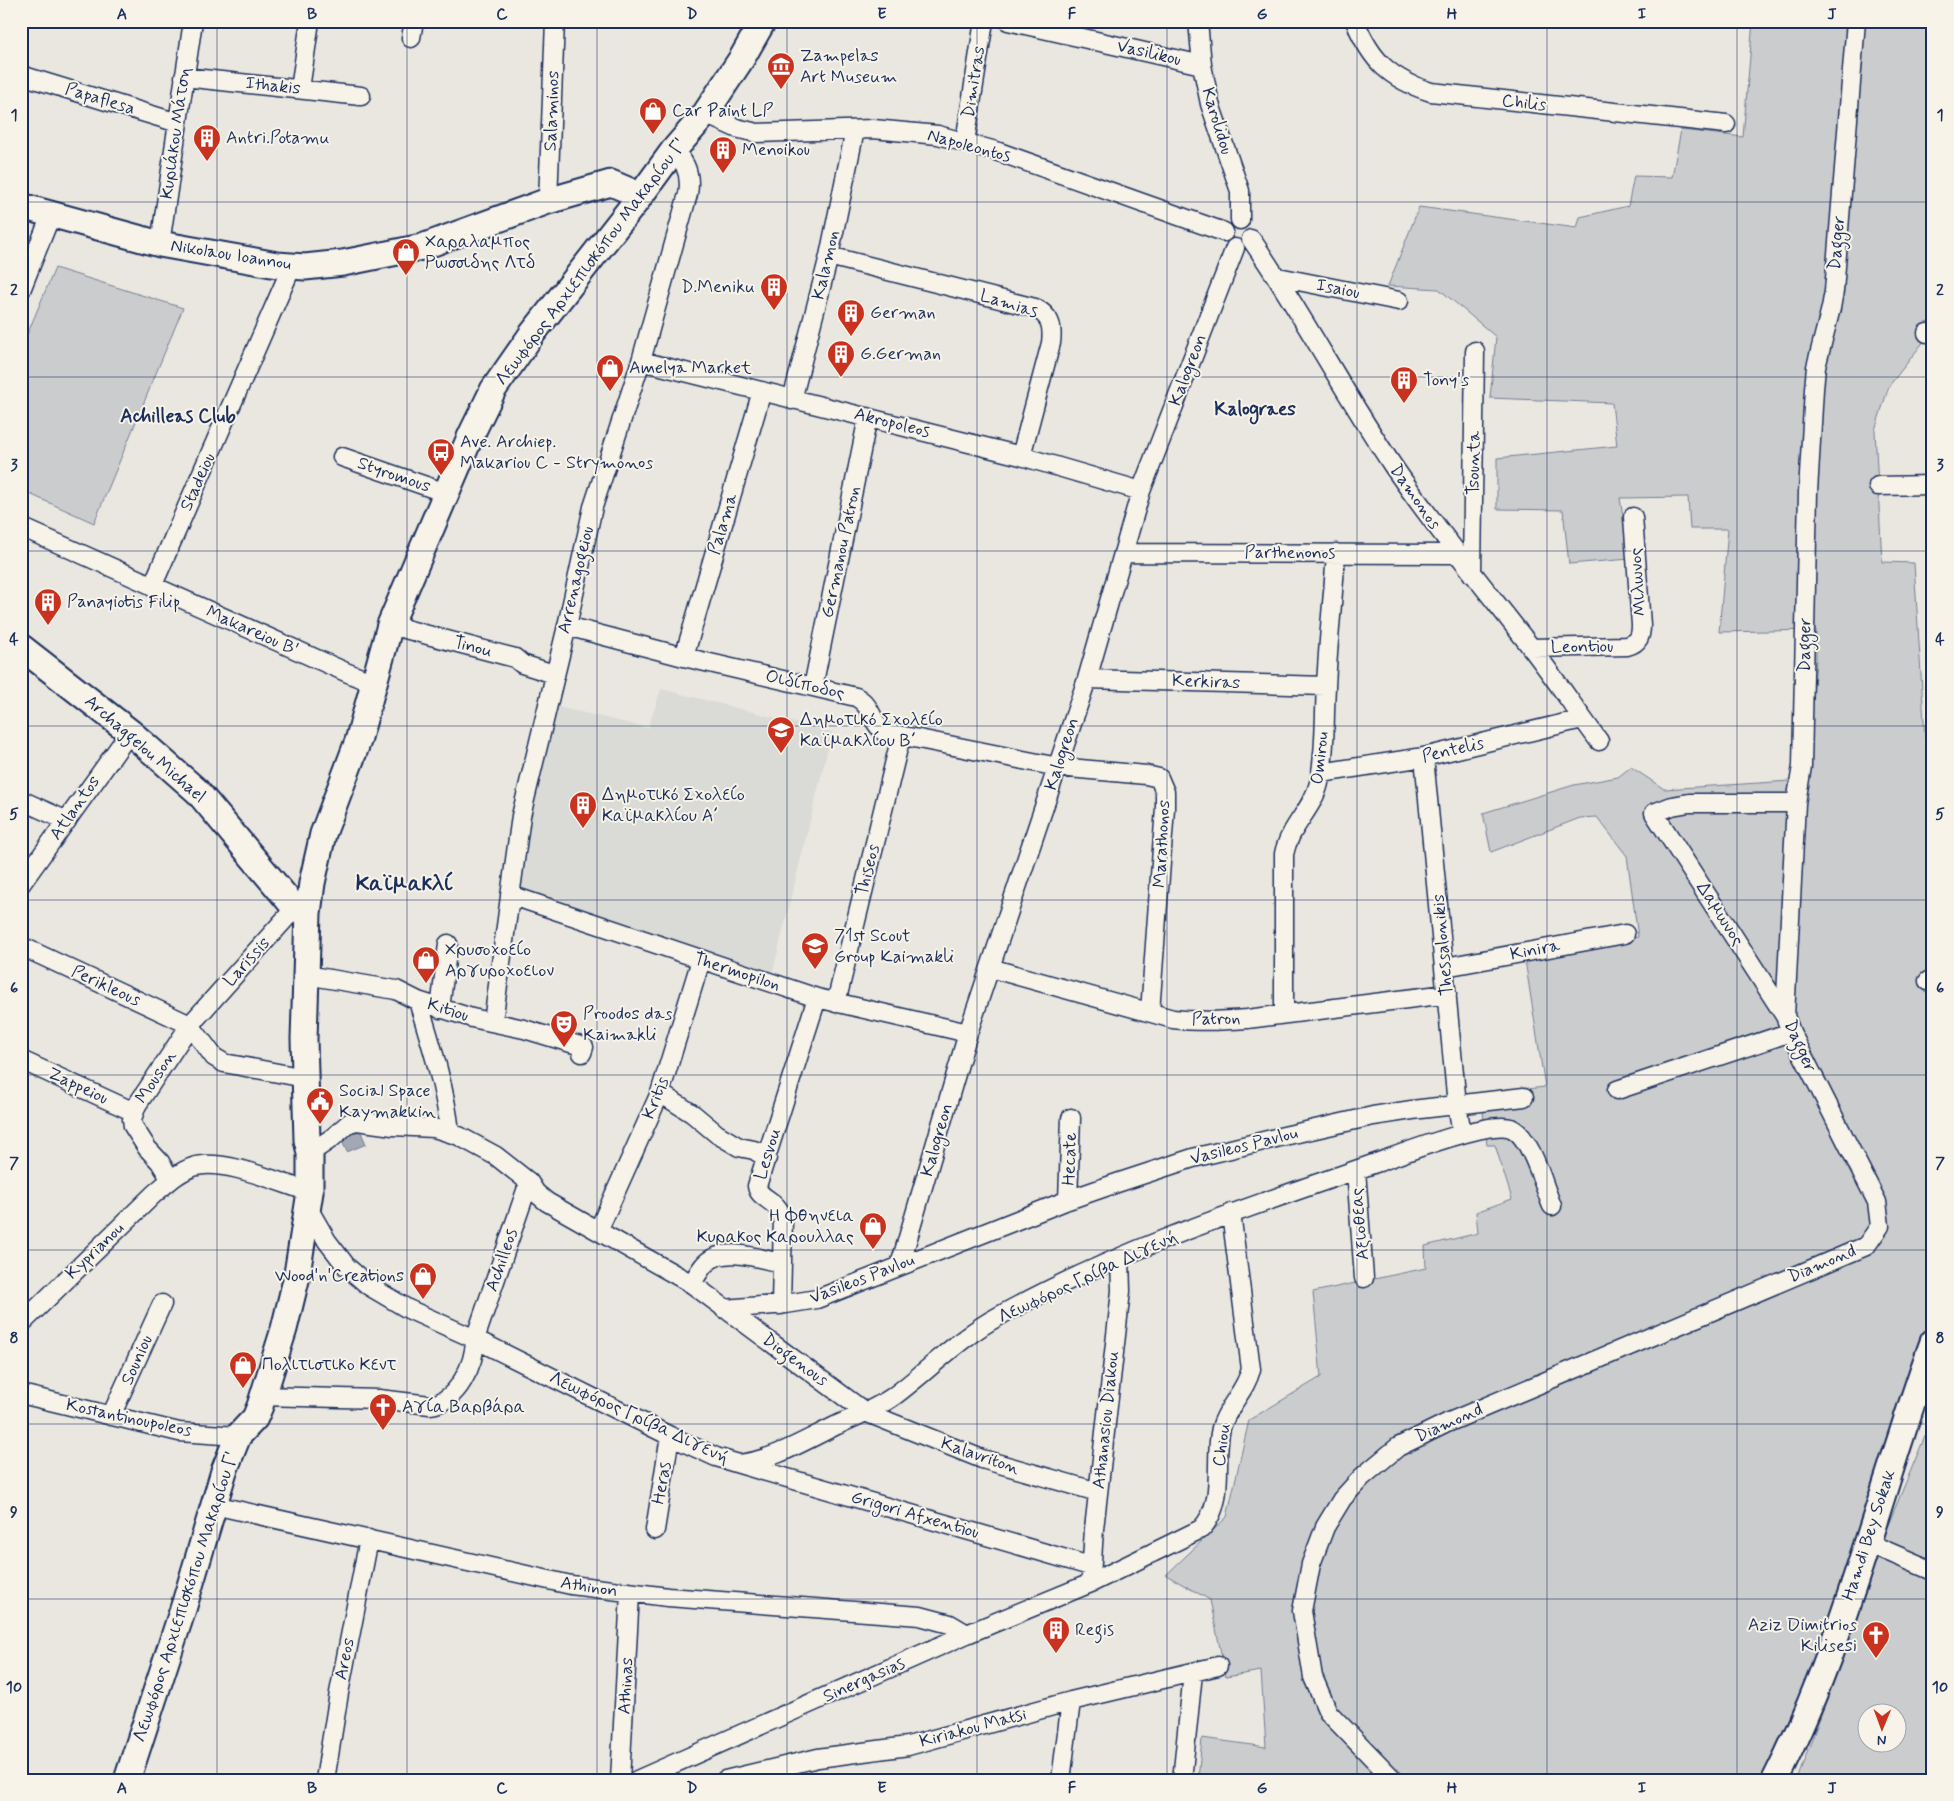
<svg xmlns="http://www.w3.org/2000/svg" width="1954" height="1801" font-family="Mynerve,sans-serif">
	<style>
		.built { fill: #dadad6 }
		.green { fill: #cbcccd; stroke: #737e96; fill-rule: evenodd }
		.water { fill: #a3a8b4; stroke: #6d7892 }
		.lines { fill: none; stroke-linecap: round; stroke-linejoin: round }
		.street-casing { stroke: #1b2f5e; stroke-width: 21 }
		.secondary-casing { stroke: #1b2f5e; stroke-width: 29 }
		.street { stroke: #f7f3e8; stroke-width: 18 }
		.secondary { stroke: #f7f3e8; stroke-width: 25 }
		.grid { fill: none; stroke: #1b2f5e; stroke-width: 1; stroke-opacity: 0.55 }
		.labels { text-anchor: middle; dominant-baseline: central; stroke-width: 4; stroke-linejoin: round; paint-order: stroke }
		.street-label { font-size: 18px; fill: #1b2f5e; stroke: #f7f3e8 }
		.poi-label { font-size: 18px; fill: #1b2f5e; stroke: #f7f3e8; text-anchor: start }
		.neighbourhood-label { font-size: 19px; font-weight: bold; fill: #1b2f5e; stroke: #f7f3e8 }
		.district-label { font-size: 22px; font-weight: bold; fill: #1b2f5e; stroke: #f7f3e8 }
		.neatline { fill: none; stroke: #1b2f5e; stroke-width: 2 }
		.grid-label { font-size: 16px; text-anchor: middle; font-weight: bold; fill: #1b2f5e }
	</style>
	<rect width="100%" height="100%" fill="#eae7e0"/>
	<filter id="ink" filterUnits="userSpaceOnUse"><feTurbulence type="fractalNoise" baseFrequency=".02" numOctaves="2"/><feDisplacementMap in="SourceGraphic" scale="10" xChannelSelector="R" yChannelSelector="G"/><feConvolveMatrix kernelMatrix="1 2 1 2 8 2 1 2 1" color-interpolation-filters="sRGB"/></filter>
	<g filter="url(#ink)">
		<path class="built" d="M661 689 832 732 772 975 518 888 554 706 648 728Z"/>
		<path class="green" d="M1753 21H1933V327L1925 340 1889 386 1875 430 1882 562 1914 563 1925 738 1933 739V1320L1898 1411 1824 1644 1767 1780H1198L1202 1738 1266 1747 1261 1671 1226 1677 1210 1600 1166 1575 1227 1517 1249 1420 1321 1377 1313 1292 1426 1268 1425 1246 1478 1233 1476 1212 1512 1199 1495 1145H1487L1481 1094 1545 1087 1525 960 1638 937 1627 856 1597 817 1580 818 1491 852 1483 813 1574 785 1618 777 1631 767 1664 789 1806 780 1816 661V630L1719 632 1728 529H1690L1688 497 1620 498 1630 559 1569 564 1563 510 1497 509V458L1617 446 1612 403 1490 398 1496 337 1439 289 1388 286 1419 207 1577 228 1580 217 1628 206 1634 176 1672 177 1681 130 1743 137Z
			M55 268 183 308 94 523 21 490V349Z
			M1933 1433V1780H1797L1829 1693 1875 1556 1926 1434ZM1866 1714H1896V1744H1866Z"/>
		<path class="water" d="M360 1130 366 1144 347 1152 341 1139Z"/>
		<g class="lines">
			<g class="street-casing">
				<path id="street" d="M1008 21 1202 65
					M1198 21 1202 65 1210 104 1240 191V220
					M1355 21C1371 61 1390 79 1431 92L1726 124
					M411 38 414 21
					M21 75 178 123
					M184 77 361 96
					M300 89 310 21
					M705 114 736 128 757 133 873 129 938 135 996 151 1224 232
					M965 142 984 21
					M548 201 555 21
					M1251 239C1302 312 1343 392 1393 466 1436 529 1484 587 1530 646 1554 677 1576 710 1599 741
					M160 244 193 21
					M829 256 1035 308C1051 316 1053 327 1051 343L1021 456
					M1278 277 1399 301
					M21 290 51 215
					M1927 333H1933
					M641 361 1021 456 1141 491
					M792 400 829 256 855 130
					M342 457 446 493
					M1878 486 1933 485
					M21 527 348 673 374 683
					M1123 553 1456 554
					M1472 574 1475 351
					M152 587 292 266
					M390 625 515 658 522 664 554 674
					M567 626 684 657 856 697C873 706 870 721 884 732L1058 767 1146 775 1159 778 1165 792V808L1150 1012
					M1531 648 1627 646C1639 643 1641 636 1641 625L1633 517
					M684 657 762 391
					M1087 679 1326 686
					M813 687 868 417
					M1424 757 1457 1105 1462 1133
					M1321 773 1424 757 1582 719
					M21 800 67 821
					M21 884 130 732
					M510 895 817 998 968 1033
					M21 946 190 1025 214 1057 224 1063 305 1078
					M1445 967 1625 934
					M990 968 1173 1019C1198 1022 1222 1021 1247 1019L1447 994
					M306 975 396 990 418 1001 472 1018 524 1029 584 1047 582 1053
					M1928 981 1933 979
					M418 1001C431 1044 445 1087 450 1132
					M836 1003 901 736
					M440 1009 448 944
					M1284 1014V854C1289 827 1313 809 1319 783 1326 752 1324 718 1326 687 1328 642 1333 598 1336 553
					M1785 1016 1654 813 1672 806 1689 803H1796
					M493 1022 521 816 567 626 593 507 641 361 688 194C691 177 687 162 673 151
					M21 1060 134 1112
					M1617 1090 1791 1032
					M660 1093 693 1114 717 1134 739 1147 754 1150 767 1158
					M310 1153 332 1138 349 1123 357 1121 393 1126 434 1128 459 1136 496 1156 529 1182 536 1193 547 1202 692 1284 865 1412 982 1459 1098 1492
					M1356 1170 1364 1278
					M171 1180 160 1162 147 1148 133 1126 132 1119 137 1105 190 1025 295 908
					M1068 1200 1071 1118
					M308 1208 327 1241 347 1267 369 1286 408 1309 475 1339 670 1436 716 1457 739 1464 1090 1566
					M598 1231 660 1093 701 960
					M900 1265 968 1033 1087 679 1141 491 1235 248
					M692 1284C696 1277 700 1269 705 1264 723 1245 760 1259 781 1263
					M781 1305 783 1218C776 1198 759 1200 757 1186L817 998
					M724 1309 786 1304 817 1299 1068 1200 1117 1183 1193 1158 1284 1136 1373 1116 1412 1110 1524 1097
					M21 1324 154 1194C166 1184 178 1172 193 1167 222 1157 280 1183 310 1192
					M21 1394 179 1432 238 1436
					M262 1396 379 1399 430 1405C458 1402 475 1363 475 1339L529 1182
					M111 1416 162 1304
					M739 1464C773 1460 804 1441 835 1426 854 1417 876 1409 894 1396 929 1370 960 1337 999 1316 1119 1249 1250 1207 1379 1162 1404 1153 1489 1120 1511 1128 1531 1136 1544 1187 1552 1206
					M214 1505 571 1585 668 1597 920 1616 950 1624 967 1634
					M655 1530 670 1436
					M1868 1543 1933 1571
					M1091 1577 1094 1529 1121 1291 1120 1258
					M325 1780 339 1693 369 1539
					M620 1780 630 1593
					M637 1780 967 1634 1091 1583 1201 1529C1227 1502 1213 1461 1221 1428 1227 1406 1246 1391 1251 1369L1231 1213
					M725 1780 818 1758 908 1746 1071 1701 1218 1666
					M1061 1780 1071 1701
					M1182 1780 1193 1673
					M1394 1780 1328 1712 1313 1677 1302 1611 1311 1564 1325 1527 1342 1499 1362 1477 1398 1447 1447 1423 1866 1246 1880 1226 1877 1202 1791 1032 1785 1016 1796 803 1802 766 1808 492 1814 389 1816 367 1831 308 1834 291 1856 21"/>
			</g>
			<g class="secondary-casing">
				<path id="secondary" d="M21 206 160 244 277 265 305 267 343 263 422 247 548 201 611 183 630 191 638 199
					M21 647 130 732 197 791 295 908 308 913
					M127 1780 184 1606 224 1471 238 1436 255 1418 260 1406 284 1329 296 1280 310 1192V1153L307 1140 304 1039 308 913 312 883 323 834 358 741 390 625 471 435 493 390 532 334 638 199 673 151 705 114 742 58 763 21
					M1775 1780C1846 1641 1880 1488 1933 1342"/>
			</g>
			<use href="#street" class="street"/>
			<use href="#secondary" class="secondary"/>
		</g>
	</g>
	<path class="grid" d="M217 21V1780M407 21V1780M597 21V1780M787 21V1780M977 21V1780M1167 21V1780M1357 21V1780M1547 21V1780M1737 21V1780M21 202H1933M21 377H1933M21 551H1933M21 726H1933M21 900H1933M21 1075H1933M21 1250H1933M21 1424H1933M21 1599H1933"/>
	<defs>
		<g id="museum-pin" transform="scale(1.4375)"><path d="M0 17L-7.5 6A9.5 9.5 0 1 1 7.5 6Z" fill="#c8321e" stroke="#f7f3e8"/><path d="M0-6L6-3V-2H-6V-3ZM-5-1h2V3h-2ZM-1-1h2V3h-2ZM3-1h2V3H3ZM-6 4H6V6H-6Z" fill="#fff"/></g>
		<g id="shop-pin" transform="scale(1.4375)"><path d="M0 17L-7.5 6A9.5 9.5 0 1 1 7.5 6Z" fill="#c8321e" stroke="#f7f3e8"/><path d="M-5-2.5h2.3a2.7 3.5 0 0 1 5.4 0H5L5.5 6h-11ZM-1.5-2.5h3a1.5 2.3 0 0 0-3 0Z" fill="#fff"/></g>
		<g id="building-pin" transform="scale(1.4375)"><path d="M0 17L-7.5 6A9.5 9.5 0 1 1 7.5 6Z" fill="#c8321e" stroke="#f7f3e8"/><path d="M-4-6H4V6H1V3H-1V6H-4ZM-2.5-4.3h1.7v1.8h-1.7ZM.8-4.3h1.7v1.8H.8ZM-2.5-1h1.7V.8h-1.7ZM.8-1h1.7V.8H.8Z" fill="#fff"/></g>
		<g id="bus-pin" transform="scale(1.4375)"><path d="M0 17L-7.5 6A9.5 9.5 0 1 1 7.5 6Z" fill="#c8321e" stroke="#f7f3e8"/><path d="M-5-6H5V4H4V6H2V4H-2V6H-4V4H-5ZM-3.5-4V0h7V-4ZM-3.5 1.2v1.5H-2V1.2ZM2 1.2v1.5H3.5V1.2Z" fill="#fff"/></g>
		<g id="school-pin" transform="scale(1.4375)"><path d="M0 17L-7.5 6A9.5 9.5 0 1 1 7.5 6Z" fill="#c8321e" stroke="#f7f3e8"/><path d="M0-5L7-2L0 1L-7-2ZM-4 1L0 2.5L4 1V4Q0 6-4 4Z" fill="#fff"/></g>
		<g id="theatre-pin" transform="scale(1.4375)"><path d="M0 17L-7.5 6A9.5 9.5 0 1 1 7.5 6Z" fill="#c8321e" stroke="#f7f3e8"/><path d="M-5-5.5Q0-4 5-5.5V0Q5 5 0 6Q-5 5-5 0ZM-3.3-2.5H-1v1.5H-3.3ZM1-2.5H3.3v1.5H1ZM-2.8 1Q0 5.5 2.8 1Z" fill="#fff"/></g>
		<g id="civic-pin" transform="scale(1.4375)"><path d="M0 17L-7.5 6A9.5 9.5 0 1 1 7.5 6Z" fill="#c8321e" stroke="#f7f3e8"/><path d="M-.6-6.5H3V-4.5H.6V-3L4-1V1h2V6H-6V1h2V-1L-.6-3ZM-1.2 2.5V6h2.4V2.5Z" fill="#fff"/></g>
		<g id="church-pin" transform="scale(1.4375)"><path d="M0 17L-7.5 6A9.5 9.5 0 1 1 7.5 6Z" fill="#c8321e" stroke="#f7f3e8"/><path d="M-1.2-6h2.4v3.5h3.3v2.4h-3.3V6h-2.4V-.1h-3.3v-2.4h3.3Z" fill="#fff"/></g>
	</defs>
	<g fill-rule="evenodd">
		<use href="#museum-pin" x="781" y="66"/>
		<use href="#shop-pin" x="653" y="111"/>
		<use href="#building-pin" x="207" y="138"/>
		<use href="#building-pin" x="723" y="150"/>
		<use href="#shop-pin" x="406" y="252"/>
		<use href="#building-pin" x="774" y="287"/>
		<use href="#building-pin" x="851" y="313"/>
		<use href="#building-pin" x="841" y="354"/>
		<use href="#shop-pin" x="610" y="368"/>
		<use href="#building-pin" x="1404" y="380"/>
		<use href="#bus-pin" x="441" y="452"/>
		<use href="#building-pin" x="48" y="602"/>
		<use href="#school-pin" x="781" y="730"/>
		<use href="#building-pin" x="583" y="805"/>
		<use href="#school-pin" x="815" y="946"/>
		<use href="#shop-pin" x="426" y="960"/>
		<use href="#theatre-pin" x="564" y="1024"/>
		<use href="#civic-pin" x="320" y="1101"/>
		<use href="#shop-pin" x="873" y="1226"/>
		<use href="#shop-pin" x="423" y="1276"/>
		<use href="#shop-pin" x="243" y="1365"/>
		<use href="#church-pin" x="383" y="1407"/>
		<use href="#building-pin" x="1056" y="1630"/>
		<use href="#church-pin" x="1876" y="1635"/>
	</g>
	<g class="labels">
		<g class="street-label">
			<text transform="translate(1149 53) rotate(13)">Vasilikou</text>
			<text transform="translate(974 82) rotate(-81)">Dimitras</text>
			<text transform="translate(273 86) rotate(6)">Ithakis</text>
			<text transform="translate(100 99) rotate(17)">Papaflesa</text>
			<text transform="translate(1524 103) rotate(6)">Chilis</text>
			<text transform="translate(552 111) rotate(-88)">Salaminos</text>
			<text transform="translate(1217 121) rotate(73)">Karolidou</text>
			<text transform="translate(176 133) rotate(-82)">Κυριάκου Μάτση</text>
			<text transform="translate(969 146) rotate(15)">Napoleontos</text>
			<text transform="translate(1837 243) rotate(-85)">Dagger</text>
			<text transform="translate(231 255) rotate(9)">Nikolaou Ioannou</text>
			<text transform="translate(591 262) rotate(-53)">Λεωφόρος Αρχιεπισκόπου Μακαρίου Γ'</text>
			<text transform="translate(826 265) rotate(-77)">Kalamon</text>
			<text transform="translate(1338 289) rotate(11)">Isaiou</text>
			<text transform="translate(1009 304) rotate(17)">Lamias</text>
			<text transform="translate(1188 370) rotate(-69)">Kalogreon</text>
			<text transform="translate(892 423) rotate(14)">Akropoleos</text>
			<text transform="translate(1474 463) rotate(-89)">Tsounta</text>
			<text transform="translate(394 475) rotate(19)">Styromous</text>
			<text transform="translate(198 482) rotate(-66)">Stadeiou</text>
			<text transform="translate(1415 497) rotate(55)">Damonos</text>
			<text transform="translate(723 524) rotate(-73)">Palama</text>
			<text transform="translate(841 552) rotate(-78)">Germanou Patron</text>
			<text x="1290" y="553">Parthenonos</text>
			<text transform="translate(576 580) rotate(-77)">Arrenagogeiou</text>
			<text transform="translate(1638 582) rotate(-94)">Μιλωνος</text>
			<text transform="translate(252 631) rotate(24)">Makareiou B'</text>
			<text transform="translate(1805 645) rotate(-89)">Dagger</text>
			<text transform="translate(473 647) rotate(15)">Tinou</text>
			<text transform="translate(1582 647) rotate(-1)">Leontiou</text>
			<text transform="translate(1206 682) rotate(2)">Kerkiras</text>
			<text transform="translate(805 685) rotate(13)">Οιδίποδος</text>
			<text transform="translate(145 749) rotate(41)">Archaggelou Michael</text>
			<text transform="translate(1453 750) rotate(-13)">Pentelis</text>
			<text transform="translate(1062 754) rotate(-72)">Kalogreon</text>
			<text transform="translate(1320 758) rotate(-84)">Omirou</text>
			<text transform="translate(75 808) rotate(-55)">Atlantos</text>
			<text transform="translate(1162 844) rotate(-87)">Marathonos</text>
			<text transform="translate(868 870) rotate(-76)">Thiseos</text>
			<text transform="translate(1720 914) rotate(57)">Δαμωνος</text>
			<text transform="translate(1443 945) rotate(-95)">Thessalonikis</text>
			<text transform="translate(1535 950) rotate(-11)">Kinira</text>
			<text transform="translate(247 962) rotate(-48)">Larissis</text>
			<text transform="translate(737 972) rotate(18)">Thermopilon</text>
			<text transform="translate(106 986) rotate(25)">Perikleous</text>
			<text transform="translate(448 1010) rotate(17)">Kitiou</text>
			<text transform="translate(1216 1019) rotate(-1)">Patron</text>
			<text transform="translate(1800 1046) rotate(66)">Dagger</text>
			<text transform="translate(156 1077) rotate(-57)">Mouson</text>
			<text transform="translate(78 1086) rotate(25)">Zappeiou</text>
			<text transform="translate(656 1098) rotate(-68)">Kritis</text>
			<text transform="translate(937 1140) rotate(-74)">Kalogreon</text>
			<text transform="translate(1244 1146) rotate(-14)">Vasileos Pavlou</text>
			<text transform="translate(768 1154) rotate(-73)">Lesvou</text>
			<text transform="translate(1070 1159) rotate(-88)">Hecate</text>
			<text transform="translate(1360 1224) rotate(-95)">Αξιοθεας</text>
			<text transform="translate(95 1251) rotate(-44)">Kyprianou</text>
			<text transform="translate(502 1260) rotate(-71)">Achilleos</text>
			<text transform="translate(1822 1264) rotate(-23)">Diamond</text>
			<text transform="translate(1088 1277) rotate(-25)">Λεωφόρος Γρίβα Διγενή</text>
			<text transform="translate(862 1279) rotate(-21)">Vasileos Pavlou</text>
			<text transform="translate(137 1360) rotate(-66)">Souniou</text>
			<text transform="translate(795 1360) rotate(36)">Diogenous</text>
			<text transform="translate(129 1418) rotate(12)">Kostantinoupoleos</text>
			<text transform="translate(639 1418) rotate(25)">Λεωφόρος Γρίβα Διγενή</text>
			<text transform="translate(1106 1420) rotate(-84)">Athanasiou Diakou</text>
			<text transform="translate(1449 1423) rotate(-24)">Diamond</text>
			<text transform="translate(1222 1445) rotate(-82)">Chiou</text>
			<text transform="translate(980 1456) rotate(19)">Kalavriton</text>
			<text transform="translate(662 1483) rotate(-80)">Heras</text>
			<text transform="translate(915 1515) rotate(16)">Grigori Afxentiou</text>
			<text transform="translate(1869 1535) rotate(-72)">Hamdi Bey Sokak</text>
			<text transform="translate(589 1587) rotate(9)">Athinon</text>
			<text transform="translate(186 1597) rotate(-72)">Λεωφόρος Αρχιεπισκόπου Μακαρίου Γ'</text>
			<text transform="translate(345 1659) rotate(-79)">Areos</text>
			<text transform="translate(864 1680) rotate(-24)">Sinergasias</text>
			<text transform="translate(626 1686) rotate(-87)">Athinas</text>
			<text transform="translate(973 1728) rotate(-15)">Kiriakou Matsi</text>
		</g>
		<g class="poi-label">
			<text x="800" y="56">Zampelas<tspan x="800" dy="21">Art Museum</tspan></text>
			<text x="672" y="111">Car Paint LP</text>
			<text x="226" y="138">Antri.Potamu</text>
			<text x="742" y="150">Menoikou</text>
			<text x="425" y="242">Χαραλαμπος<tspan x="425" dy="21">Ρωσσιδης Λτδ</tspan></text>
			<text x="755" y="287" text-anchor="end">D.Meniku</text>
			<text x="870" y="313">German</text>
			<text x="860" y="354">G.German</text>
			<text x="629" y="368">Amelya Market</text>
			<text x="1423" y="380">Tony's</text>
			<text x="460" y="442">Ave. Archiep.<tspan x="460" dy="21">Makariou C - Strymonos</tspan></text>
			<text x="67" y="602">Panayiotis Filip</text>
			<text x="800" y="720">Δημοτικό Σχολείο<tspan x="800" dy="21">Καϊμακλίου Β΄</tspan></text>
			<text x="602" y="795">Δημοτικό Σχολείο<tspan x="602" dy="21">Καϊμακλίου Α΄</tspan></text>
			<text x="834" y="936">71st Scout<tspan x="834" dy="21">Group Kaimakli</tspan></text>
			<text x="445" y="950">Χρυσοχοείο<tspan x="445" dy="21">Αργυροχοειον</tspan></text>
			<text x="583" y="1014">Proodos das<tspan x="583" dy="21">Kaimakli</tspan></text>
			<text x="339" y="1091">Social Space<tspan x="339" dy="21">Kaymakkin</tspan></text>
			<text x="854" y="1216" text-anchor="end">Η Φθηνεια<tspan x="854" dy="21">Κυρακος Καρουλλας</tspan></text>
			<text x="404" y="1276" text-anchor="end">Wood'n'Creations</text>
			<text x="262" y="1365">Πολιτιστικο Κεντ</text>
			<text x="402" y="1407">Αγία Βαρβάρα</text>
			<text x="1857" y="1625" text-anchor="end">Aziz Dimitrios<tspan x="1857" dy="21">Kilisesi</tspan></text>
			<text x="1075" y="1630">Regis</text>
		</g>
		<g class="neighbourhood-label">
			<text x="1255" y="409">Kalograes</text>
			<text x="178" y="416">Achilleas Club</text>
		</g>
		<g class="district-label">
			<text x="404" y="884">Καϊμακλί</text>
		</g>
	</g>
	<rect width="1954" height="1801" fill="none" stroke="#f7f3e8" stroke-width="55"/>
	<g transform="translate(1882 1728) rotate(181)"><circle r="24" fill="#f7f3e8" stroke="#9fa5b1"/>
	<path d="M0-4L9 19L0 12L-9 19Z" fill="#c8321e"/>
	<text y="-8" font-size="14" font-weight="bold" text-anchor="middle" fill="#1b2f5e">N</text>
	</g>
	<rect x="28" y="28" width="1898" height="1746" class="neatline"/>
	<g class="grid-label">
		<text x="122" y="19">A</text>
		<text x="312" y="19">B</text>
		<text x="502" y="19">C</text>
		<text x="692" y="19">D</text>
		<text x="882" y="19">E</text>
		<text x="1072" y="19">F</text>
		<text x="1262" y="19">G</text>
		<text x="1452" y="19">H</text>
		<text x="1642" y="19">I</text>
		<text x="1832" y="19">J</text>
		<text x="14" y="120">1</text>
		<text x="1940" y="120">1</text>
		<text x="14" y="295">2</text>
		<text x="1940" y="295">2</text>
		<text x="14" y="470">3</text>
		<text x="1940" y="470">3</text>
		<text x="14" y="644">4</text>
		<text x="1940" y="644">4</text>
		<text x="14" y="819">5</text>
		<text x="1940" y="819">5</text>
		<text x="14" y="993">6</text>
		<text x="1940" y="993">6</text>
		<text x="14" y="1168">7</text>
		<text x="1940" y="1168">7</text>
		<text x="14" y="1343">8</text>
		<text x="1940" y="1343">8</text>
		<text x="14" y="1517">9</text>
		<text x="1940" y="1517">9</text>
		<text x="14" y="1692">10</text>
		<text x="1940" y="1692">10</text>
		<text x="122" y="1793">A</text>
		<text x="312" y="1793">B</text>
		<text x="502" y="1793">C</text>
		<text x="692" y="1793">D</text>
		<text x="882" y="1793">E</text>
		<text x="1072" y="1793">F</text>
		<text x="1262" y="1793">G</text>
		<text x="1452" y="1793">H</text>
		<text x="1642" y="1793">I</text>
		<text x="1832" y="1793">J</text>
	</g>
</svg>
